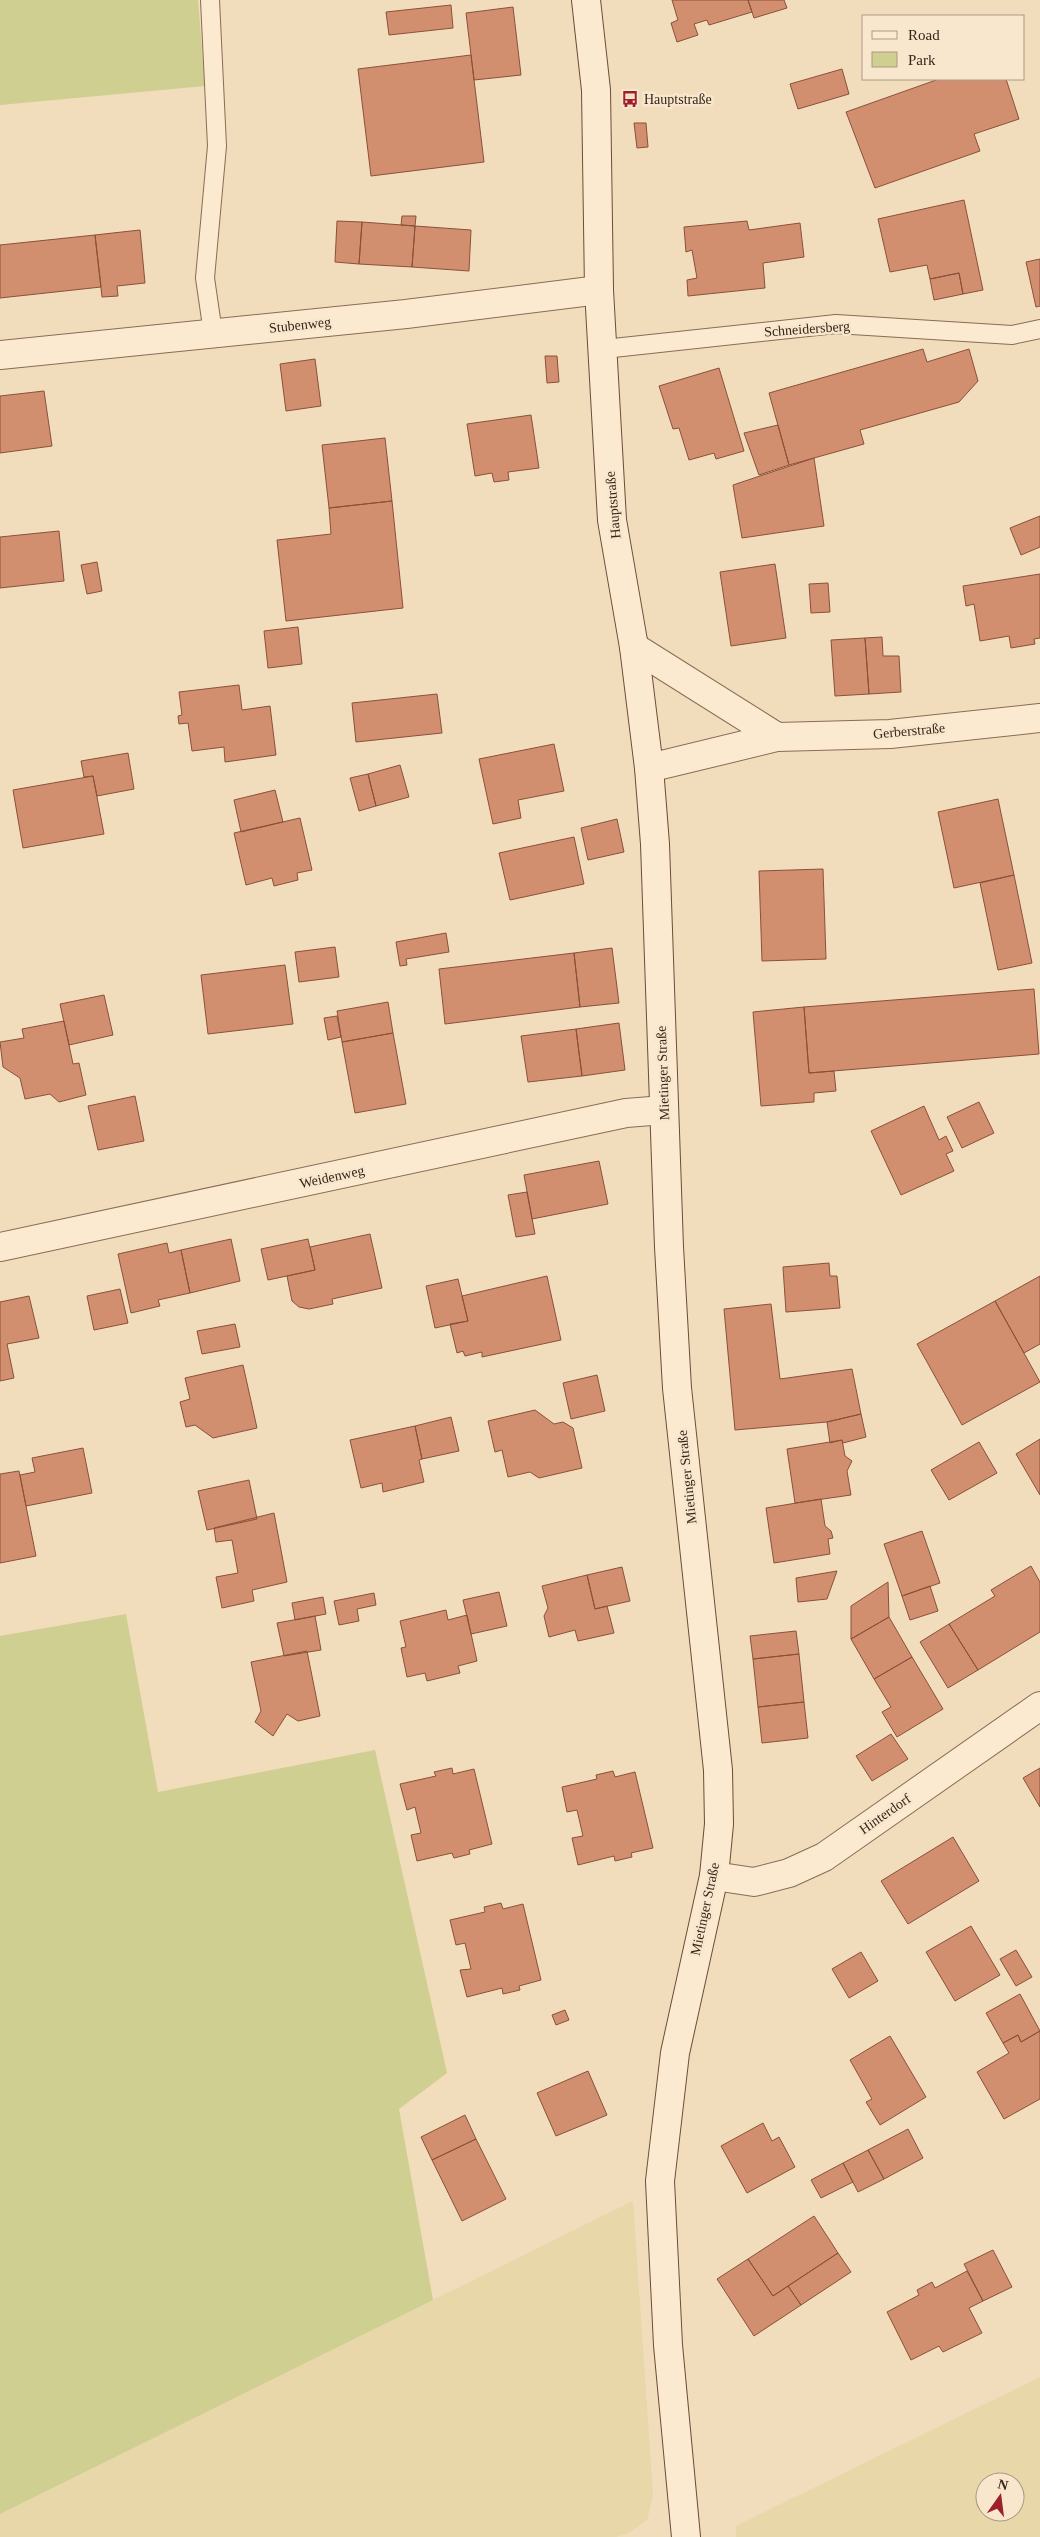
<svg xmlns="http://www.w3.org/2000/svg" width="1040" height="2537" font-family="Georgia,serif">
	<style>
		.farmland { fill: #e7d7a9; fill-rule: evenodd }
		.green { fill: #cecf90 }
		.building { fill: #d28f6f; stroke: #8a5139 }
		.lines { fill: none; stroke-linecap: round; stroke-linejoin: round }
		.lane-casing { stroke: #8a6c55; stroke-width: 20 }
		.street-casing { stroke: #8a6c55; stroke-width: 30 }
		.secondary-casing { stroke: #6b4d38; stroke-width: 30 }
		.lane { stroke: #fbead0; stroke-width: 18 }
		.street { stroke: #fbead0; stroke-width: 28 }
		.secondary { stroke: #fbead0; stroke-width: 28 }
		.labels { text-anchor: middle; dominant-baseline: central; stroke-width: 5; stroke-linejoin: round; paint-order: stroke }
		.poi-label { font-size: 14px; fill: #38261b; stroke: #f8e7cc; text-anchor: start }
		.street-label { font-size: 14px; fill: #38261b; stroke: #f8e7cc }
	</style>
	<rect width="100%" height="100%" fill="#f1dcbc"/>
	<path class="farmland" d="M633 2201 653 2495 647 2520 629 2533 616 2537H0V2514Z
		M1040 2377V2537H736V2526ZM985 2482H1015V2512H985Z"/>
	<path class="green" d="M0 0H198L205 86 0 105Z
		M126 1614 158 1792 375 1750 447 2073 399 2109 433 2300 0 2514V1636Z"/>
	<path class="building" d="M672 0H748L752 12 709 25 707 20 694 24 698 35 677 42 671 23 678 20Z
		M748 0H784L787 8 754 18Z
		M451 5 453 28 389 35 386 12Z
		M513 7 521 75 474 80 466 13Z
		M471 55 484 162 371 176 358 69Z
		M842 69 849 94 798 109 790 84Z
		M939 79H1006L1019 119 974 134 980 151 875 188 846 112Z
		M634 123H646L648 147 637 148Z
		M964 200 983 290 963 294 959 273 930 279 927 265 890 272 878 219Z
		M402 216H416L415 226 401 225Z
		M337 221 362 222 359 264 335 262Z
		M747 221 749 230 800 223 804 257 763 263 765 288 688 296 687 280 697 278 692 250 686 252 684 227Z
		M362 222 415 226 412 267 359 264Z
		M415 226 471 230 469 271 412 267Z
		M140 230 145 283 117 286 118 296 102 297 95 235Z
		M95 235 101 287 0 298V245Z
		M1040 259V306L1036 307 1026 262Z
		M959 273 963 294 934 300 930 279Z
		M923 349 927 362 969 349 978 381 959 402 860 430 864 444 789 465 769 393Z
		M545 356H557L559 382 547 383Z
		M315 359 321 406 286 411 280 364Z
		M719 368 744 451 716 459 714 453 689 460 679 428 673 429 659 386Z
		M44 391 52 446 0 453V396Z
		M531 415 539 468 508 472 509 480 494 482 492 473 475 476 467 424Z
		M778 425 789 465 759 475 744 433Z
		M385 438 392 501 329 508 322 445Z
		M814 458 824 526 742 538 733 485Z
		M392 501 403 608 286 621 277 540 331 534 329 508Z
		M1040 516V547L1021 555 1010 528Z
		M59 531 64 581 0 588V537Z
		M97 562 102 591 87 594 81 565Z
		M775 564 786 638 731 646 720 572Z
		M1040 574V638L1034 639 1035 644 1011 648 1009 636 980 641 974 604 966 606 963 586Z
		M828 583 830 612 811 613 809 584Z
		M298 627 302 664 268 668 264 631Z
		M882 637 883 656H899L901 692 869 694 865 638Z
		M865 638 869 694 835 696 831 640Z
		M239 685 242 710 270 706 276 755 225 762 224 747 192 751 188 723 179 724 178 716 182 715 179 692Z
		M437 694 442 733 356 742 352 703Z
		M554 744 564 791 518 800 521 818 493 824 479 759Z
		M128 753 134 789 97 796 93 776 84 777 81 761Z
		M400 765 409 797 376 806 368 774Z
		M368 774 376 806 359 811 350 778Z
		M93 776 104 834 23 848 13 790Z
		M275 790 283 822 241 832 234 800Z
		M998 799 1014 875 954 888 938 812Z
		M300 818 312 870 297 873 298 880 274 886 272 878 246 885 234 833Z
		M617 819 624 852 588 860 581 828Z
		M574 837 584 884 510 900 499 853Z
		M823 869 826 959 762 961 759 871Z
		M1014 875 1032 963 998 970 980 883Z
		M446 933 449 952 406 959 407 965 400 966 396 942Z
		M335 947 339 977 299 982 295 952Z
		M612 948 619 1003 580 1007 574 953Z
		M574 953 580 1007 445 1024 439 969Z
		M285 965 293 1024 208 1034 201 975Z
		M1034 989 1039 1054 809 1073 804 1007Z
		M104 995 113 1035 69 1045 60 1004Z
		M388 1002 393 1033 342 1042 337 1011Z
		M804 1007 809 1073 834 1071 836 1091 814 1093V1102L761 1106 753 1012Z
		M337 1016 341 1037 328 1040 324 1018Z
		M64 1021 73 1064 79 1063 86 1095 59 1102 50 1094 25 1099 20 1078 3 1067 0 1042 24 1038 22 1029Z
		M619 1023 625 1070 582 1076 576 1029Z
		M576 1029 582 1076 528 1082 521 1036Z
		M393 1033 406 1104 355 1113 342 1042Z
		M135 1096 144 1141 98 1150 88 1106Z
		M979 1102 994 1133 962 1148 947 1117Z
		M924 1106 939 1140 946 1136 953 1151 946 1154 954 1171 901 1195 871 1131Z
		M599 1161 608 1204 532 1219 524 1175Z
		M527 1192 535 1234 516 1237 508 1195Z
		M370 1234 382 1288 332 1299 333 1304 309 1309 299 1307 292 1301 287 1276 315 1270 310 1247Z
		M231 1239 240 1281 190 1293 181 1250Z
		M308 1239 315 1270 268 1280 261 1249Z
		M167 1243 169 1253 181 1250 190 1293 158 1300 160 1306 131 1313 118 1254Z
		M829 1263 830 1276H837L840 1308 786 1312 783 1267Z
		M547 1276 561 1340 482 1357V1352L465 1356 463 1351 457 1353 450 1324 468 1321 462 1296Z
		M1040 1276V1344L1024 1353 995 1301Z
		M458 1279 468 1321 435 1328 426 1286Z
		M120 1289 128 1323 94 1330 87 1296Z
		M29 1296 39 1338 7 1344 14 1378 0 1381V1302Z
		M995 1301 1040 1382 962 1425 917 1344Z
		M771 1304 780 1379 852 1369 861 1414 827 1422 735 1430 724 1309Z
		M235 1324 240 1347 202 1354 197 1331Z
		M243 1365 257 1428 213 1438 195 1425 186 1427 180 1402 190 1399 185 1378Z
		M597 1375 605 1411 571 1419 563 1383Z
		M535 1410 554 1424 563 1422 573 1428 582 1468 539 1478 530 1472 508 1477 502 1450 495 1452 488 1421Z
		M861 1414 866 1437 843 1443 842 1440 830 1443 827 1422Z
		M451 1417 459 1451 422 1459 415 1426Z
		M415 1426 422 1459 419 1460 424 1482 383 1492 382 1483 361 1488 350 1440Z
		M1040 1439V1495L1016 1454Z
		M842 1440 845 1456 852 1461 847 1471 851 1495 795 1503 787 1449Z
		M979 1442 997 1473 949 1500 931 1470Z
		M83 1448 92 1493 26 1506 20 1475 35 1472 32 1458Z
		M19 1471 36 1556 0 1563V1474Z
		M249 1480 257 1519 207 1530 198 1491Z
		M821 1499 825 1526 831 1531 833 1538 828 1539 830 1554 774 1563 766 1508Z
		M274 1513 287 1582 252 1590 254 1601 222 1608 216 1577 238 1573 232 1540 216 1542 214 1528Z
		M922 1531 940 1583 902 1596 884 1544Z
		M1031 1566 1040 1582V1632L978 1670 949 1624 995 1596 991 1590Z
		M622 1567 630 1601 595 1609 587 1575Z
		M837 1571 827 1599 798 1602 796 1578Z
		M587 1575 595 1609 607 1606 614 1633 578 1641 575 1630 549 1637 544 1616 548 1608 542 1586Z
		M888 1582 889 1617 851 1639V1606Z
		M930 1586 938 1611 910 1620 902 1596Z
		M499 1592 507 1626 471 1634 463 1600Z
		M374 1593 376 1605 357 1609 359 1621 339 1625 334 1601Z
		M323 1597 326 1614 295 1620 292 1603Z
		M446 1610 448 1620 467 1615 477 1661 458 1666 460 1673 427 1681 425 1673 407 1677 401 1648 406 1647 400 1621Z
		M315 1616 321 1650 284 1656 277 1623Z
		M889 1617 912 1657 874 1679 851 1639Z
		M949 1624 978 1670 948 1688 920 1642Z
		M796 1631 799 1654 753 1659 750 1636Z
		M307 1651 320 1716 298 1721 287 1714 273 1736 255 1722 261 1711 251 1662Z
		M799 1654 804 1702 758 1707 753 1659Z
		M912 1657 943 1709 897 1737 882 1712 891 1707 874 1679Z
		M804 1702 808 1738 762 1743 758 1707Z
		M891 1734 908 1759 872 1781 856 1756Z
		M452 1768 453 1774 474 1769 492 1844 469 1850 470 1854 454 1858 452 1853 417 1861 411 1835 421 1833 415 1807 407 1810 400 1784 436 1776 434 1772Z
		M1040 1768V1807L1023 1778Z
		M613 1771 615 1777 635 1772 653 1848 631 1853 632 1857 615 1861 614 1856 578 1865 572 1838 583 1836 577 1810 567 1812 562 1787 597 1779 596 1775Z
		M953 1837 979 1881 908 1924 881 1881Z
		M501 1903 503 1909 523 1904 541 1980 519 1986 520 1990 503 1994 502 1988 467 1997 460 1970 471 1969 465 1943 456 1945 450 1920 485 1912 484 1907Z
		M971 1926 1000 1975 955 2001 926 1952Z
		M1016 1950 1032 1977 1016 1986 1000 1959Z
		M861 1952 878 1981 849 1998 832 1969Z
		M1020 1994 1040 2031 1021 2042 1018 2035 1003 2043 986 2013Z
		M565 2010 569 2020 556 2025 552 2015Z
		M1040 2031V2099L1004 2119 977 2072 1009 2053 1003 2043 1018 2035 1021 2042Z
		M890 2036 926 2097 880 2125 866 2102 872 2099 850 2060Z
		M588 2071 607 2115 556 2136 537 2093Z
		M465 2115 476 2139 432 2160 421 2137Z
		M763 2123 772 2141 779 2137 795 2167 747 2193 721 2146Z
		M908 2129 923 2158 884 2179 868 2150Z
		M476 2139 506 2199 462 2221 432 2160Z
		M868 2150 884 2179 858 2192 843 2163Z
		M843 2163 853 2182 821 2198 811 2180Z
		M814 2216 838 2253 773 2296 748 2259Z
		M993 2250 1012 2287 983 2301 964 2264Z
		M838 2253 851 2272 801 2305 788 2286Z
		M748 2259 773 2296 788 2286 801 2305 754 2336 717 2279Z
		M967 2271 983 2301 969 2308 982 2333 943 2352 939 2346 911 2360 887 2312 919 2295 917 2290 932 2282 935 2288Z"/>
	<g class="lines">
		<g class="lane-casing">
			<path id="lane" d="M210 0 217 146 205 278 213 333
				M604 349 836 324 1012 335 1040 329"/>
		</g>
		<g class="street-casing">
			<path id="street" d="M0 355 406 314 599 290
				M634 647 777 737 890 734 1040 718
				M649 768 777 737
				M0 1247 626 1113 664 1110
				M714 1876 754 1882 789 1873 824 1857 1040 1706"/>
		</g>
		<g class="secondary-casing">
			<path id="secondary" d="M586 0 596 90 599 290 612 520 634 647 649 768 655 844 669 1247 677 1388 718 1770 719 1824 714 1876 675 2053 660 2181 668 2345 686 2537"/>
		</g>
		<use href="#lane" class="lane"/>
		<use href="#street" class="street"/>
		<use href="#secondary" class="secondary"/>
	</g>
	<defs>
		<g id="bus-bare" transform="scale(1.35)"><path d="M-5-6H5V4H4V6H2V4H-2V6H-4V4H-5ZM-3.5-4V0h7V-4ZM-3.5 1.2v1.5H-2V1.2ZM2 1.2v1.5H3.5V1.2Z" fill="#9d202d" stroke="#f8e7cc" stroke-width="2.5" paint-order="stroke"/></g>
	</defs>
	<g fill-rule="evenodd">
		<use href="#bus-bare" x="630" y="99"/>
	</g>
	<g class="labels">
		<g class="poi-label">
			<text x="644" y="99">Hauptstraße</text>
		</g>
		<g class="street-label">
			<text transform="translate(300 325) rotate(-6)">Stubenweg</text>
			<text transform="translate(807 329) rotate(-4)">Schneidersberg</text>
			<text transform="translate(613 505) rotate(-95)">Hauptstraße</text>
			<text transform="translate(909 731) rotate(-5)">Gerberstraße</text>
			<text transform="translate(663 1073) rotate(-92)">Mietinger Straße</text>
			<text transform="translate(332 1177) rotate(-12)">Weidenweg</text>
			<text transform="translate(687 1477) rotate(-96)">Mietinger Straße</text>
			<text transform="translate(885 1814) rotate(-35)">Hinterdorf</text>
			<text transform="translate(705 1909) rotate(-78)">Mietinger Straße</text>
		</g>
	</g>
	<rect x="862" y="15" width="162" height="65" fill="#f8e7cc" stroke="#ab9a85"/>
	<rect x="872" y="31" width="25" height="8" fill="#fbead0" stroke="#ab9a85"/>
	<text x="908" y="40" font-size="15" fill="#38261b">Road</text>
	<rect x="872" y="52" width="25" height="15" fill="#cecf90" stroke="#ab9a85"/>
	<text x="908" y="65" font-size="15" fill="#38261b">Park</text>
	<g transform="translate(1000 2497) rotate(14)"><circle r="24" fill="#f8e7cc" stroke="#ab9a85"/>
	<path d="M0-4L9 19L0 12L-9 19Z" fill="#9d202d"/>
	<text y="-8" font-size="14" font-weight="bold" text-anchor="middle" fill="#38261b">N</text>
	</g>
</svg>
